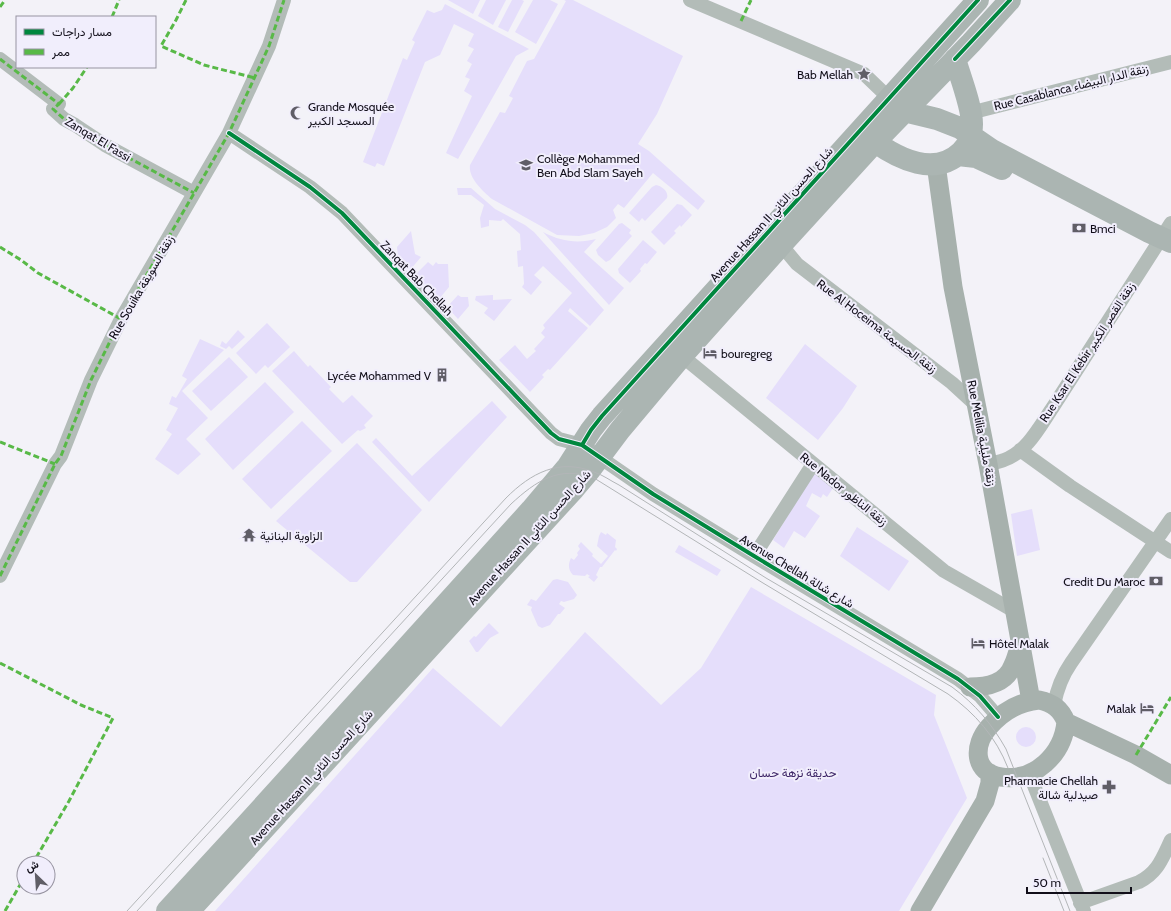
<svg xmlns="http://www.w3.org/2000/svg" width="1171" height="911" font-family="Cabin,Vazirmatn,sans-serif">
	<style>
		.green { fill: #e5defb }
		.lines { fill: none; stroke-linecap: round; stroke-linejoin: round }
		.street { stroke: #b3bcb8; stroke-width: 14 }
		.secondary { stroke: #a7b1ad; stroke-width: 19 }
		.primary { stroke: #abb5b2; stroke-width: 22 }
		.tram { stroke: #b3b6b8; stroke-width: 1 }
		.quiet { stroke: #58b947; stroke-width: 3; stroke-dasharray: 6 3; stroke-linecap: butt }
		.cycleway-casing { stroke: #f1eefc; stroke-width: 6 }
		.cycleway { stroke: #00873e; stroke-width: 4 }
		.labels { text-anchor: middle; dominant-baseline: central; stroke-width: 4; stroke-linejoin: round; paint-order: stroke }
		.poi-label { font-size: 12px; fill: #110e19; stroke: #f1eefc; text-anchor: start }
		.street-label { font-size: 12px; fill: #110e19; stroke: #f1eefc }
		.park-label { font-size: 12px; fill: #3d2566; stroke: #f1eefc }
	</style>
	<rect width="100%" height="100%" fill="#f3f2f8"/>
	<path class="green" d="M448 0H480L473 14Z
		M486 0H506L493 25 478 16Z
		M512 0H522L524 1 508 32 498 27Z
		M533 0H550L558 4 536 44 515 32Z
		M564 0H573L683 56 657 114 638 144 649 151 705 201 698 210 653 173 624 208 618 204 613 210 616 218 607 227 594 233 579 236 557 235 492 199C483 191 468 178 470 165L500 112 505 113 513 98 509 96 527 61 534 59 566 1Z
		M445 4 529 49 516 56 458 159 446 153 472 96 464 91 470 79 465 77 472 64 467 61 474 49 468 46 474 34 454 24 440 55 425 62 384 166 377 163 375 167 363 162 403 58 407 60 415 42 412 40 427 10 434 13 442 10Z
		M656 185C662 186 669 192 667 198L645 221 642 218 639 222 629 213 652 187Z
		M457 188H471L495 209 525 225 534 232 604 310 590 326 570 308 568 311 588 328 550 370 548 369 542 375 544 377 530 392 499 360 515 345 527 359 536 351 534 349 545 337 541 333 545 328 543 325 572 293 543 266 534 275 542 282 531 295 522 287 524 284 523 266 518 267 517 251 521 250 520 234 503 219 501 221 489 220V226L481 228 480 218 484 205 471 195H458Z
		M677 204 682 205 692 215 681 227 680 225 674 231 676 233 664 245 651 232Z
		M622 223 631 230 629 233 632 236 610 260 606 262 598 255 596 250 619 224Z
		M411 231 415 254 421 257 410 270 398 257 397 247Z
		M543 232C560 241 577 244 596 239L584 252 624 288 609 305Z
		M643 240 657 252 647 264 645 263 640 269 641 271 630 283 619 273 618 269Z
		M428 262 433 266 436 262 438 264H448L449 287 439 299 415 275Z
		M458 295 461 297H468L469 306 458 319 447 307Z
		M493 295V300L512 299 494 321 484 313 488 308 475 300 476 296Z
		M267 323 290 347 268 368 265 365 256 374 236 353Z
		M238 330 245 337 232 349 229 346 226 349 220 346 222 341 226 344Z
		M200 339 224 350 182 391 208 418 186 439 201 454 178 475 155 459 172 434 166 430 178 408 169 404 172 396 176 398 187 379 182 376Z
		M805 344 857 386 843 408 818 440 766 398Z
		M294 351 308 367 310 365 331 387 329 389 343 403 352 395 373 416 364 425 366 428 360 431 358 430 342 444 272 371Z
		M229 357 248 377 211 411 192 391Z
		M265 382 294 412 233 470 205 439Z
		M492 401 507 417 429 502 372 442 376 438 412 476Z
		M302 421 332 451 271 509 242 479Z
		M357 443 422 510 357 582H350L276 521Z
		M814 473 833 488 827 497 823 494 821 498 812 493 806 506 820 516 805 538 794 531 784 548 773 540Z
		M1032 509 1040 550 1017 556 1011 514Z
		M857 527 909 561 889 591 840 556Z
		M601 532 606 535 607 533 616 540 615 547 617 549 616 551 615 550 602 567H600L596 575 598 577 594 582 588 577 590 576 587 574 585 576 573 575C568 570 568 564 571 558L574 560 578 555 577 553 580 549 578 546 581 542 593 554 592 556 601 564 608 556 597 546 599 536Z
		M679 545 721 570 717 576 675 552Z
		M557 579 568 582 577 595 574 599 564 602 561 601 559 604 565 608 560 614H558L550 625 542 628 538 626 531 610 532 607 527 605 531 599 536 601 553 580Z
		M751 587 936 695 934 715 967 798 899 911H215L433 668 501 727 585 632 661 705 701 668Z
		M489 623 499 633 490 638 478 652H476L469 641 474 636 476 637Z
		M1016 737a10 10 0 1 1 20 0a10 10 0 1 1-20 0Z"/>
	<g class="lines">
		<path class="street" d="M690 0 864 74 889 98
			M0 59 59 104 53 109 64 119 75 125 105 145 194 193
			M970 113 1171 62
			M229 133 310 187 342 213 551 433 559 439 582 445 653 494 754 556 958 679 980 696 998 717
			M783 243 787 252 797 264 952 383 976 405
			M682 356 944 571 1014 611
			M1020 450 1070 486 1171 552
			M988 464C993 463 999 462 1004 460 1027 452 1040 426 1053 407L1171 223
			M754 556 813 464
			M0 576 55 464 61 456 91 380 121 319 229 133 269 46 284 0
			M1054 705C1057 689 1062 676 1071 663L1171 519
			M1029 773 1084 911
			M1080 903 1139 882C1158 872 1162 859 1171 840"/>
		<path class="secondary" d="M936 164 953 287 988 464 1031 701
			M970 687C987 687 1006 684 1013 665 1016 659 1018 651 1020 644
			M1039 700C1053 703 1061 709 1066 722 1063 754 1035 782 1001 777 973 773 973 745 989 727 1002 712 1018 702 1039 700Z
			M1066 722 1136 755 1171 775
			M920 911 985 801 990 783V773"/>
		<path class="primary" d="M892 113 899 111H904L937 119 960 128 992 150 1149 232 1171 242
			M875 142C899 159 935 177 961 152 968 145 972 134 972 124 972 107 960 76 955 59
			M958 155 976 157 1002 169
			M167 911 247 824 531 510 568 466 591 430 602 416 978 0
			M189 911 574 489 590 470 620 430 682 356 783 243 875 142 971 43 1010 0"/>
		<path class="tram" d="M1043 858 1064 911
			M127 911 506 498C531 473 559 458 594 472 603 475 611 481 619 485L766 578 952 687C975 704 992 724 1006 749L1070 911
			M137 911 511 504C536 481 559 465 594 478L763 583 948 694C975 713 996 737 1008 768"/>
		<path class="quiet" d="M186 0 176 20 161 46 204 65 255 78
			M0 7 5 0
			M112 17 119 0
			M741 21 751 0
			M0 59 59 104 53 109 64 119 75 125 105 145 194 193
			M59 104 73 88 87 67
			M0 247 21 260 38 273 121 319
			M0 442 55 464
			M0 576 55 464 61 456 91 380 121 319 229 133 269 46 284 0
			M0 663 81 705 113 718 69 801 33 863
			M1136 755 1171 697
			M5 911 24 878"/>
		<g class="cycleway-casing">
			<path id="cycleway" d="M955 59 1010 0
				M229 133 310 187 342 213 551 433 559 439 582 445 653 494 754 556 958 679 980 696 998 717
				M582 445 591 430 602 416 978 0"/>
		</g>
		<use href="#cycleway" class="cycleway"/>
	</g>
	<defs>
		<g id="sight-bare" transform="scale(1.08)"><path d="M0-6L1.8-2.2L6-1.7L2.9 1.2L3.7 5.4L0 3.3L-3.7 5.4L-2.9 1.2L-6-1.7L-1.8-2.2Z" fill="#605e67" stroke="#f1eefc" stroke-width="2.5" paint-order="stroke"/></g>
		<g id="mosque-bare" transform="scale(1.08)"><path d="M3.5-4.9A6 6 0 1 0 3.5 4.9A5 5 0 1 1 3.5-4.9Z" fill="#605e67" stroke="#f1eefc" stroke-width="2.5" paint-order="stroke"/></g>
		<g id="school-bare" transform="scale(1.08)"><path d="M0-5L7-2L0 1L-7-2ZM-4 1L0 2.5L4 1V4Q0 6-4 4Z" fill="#605e67" stroke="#f1eefc" stroke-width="2.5" paint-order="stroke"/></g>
		<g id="bank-bare" transform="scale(1.08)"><path d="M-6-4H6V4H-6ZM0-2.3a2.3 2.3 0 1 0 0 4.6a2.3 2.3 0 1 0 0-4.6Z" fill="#605e67" stroke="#f1eefc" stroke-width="2.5" paint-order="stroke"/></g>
		<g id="hotel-bare" transform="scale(1.08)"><path d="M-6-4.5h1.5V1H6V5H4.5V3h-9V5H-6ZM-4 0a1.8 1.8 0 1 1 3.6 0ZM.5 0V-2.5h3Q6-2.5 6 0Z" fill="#605e67" stroke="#f1eefc" stroke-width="2.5" paint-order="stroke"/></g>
		<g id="building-bare" transform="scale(1.08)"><path d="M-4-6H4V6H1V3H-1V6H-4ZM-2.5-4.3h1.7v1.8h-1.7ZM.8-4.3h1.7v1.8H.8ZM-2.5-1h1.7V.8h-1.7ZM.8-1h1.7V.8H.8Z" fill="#605e67" stroke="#f1eefc" stroke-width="2.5" paint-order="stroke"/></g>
		<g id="temple-bare" transform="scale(1.08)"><path d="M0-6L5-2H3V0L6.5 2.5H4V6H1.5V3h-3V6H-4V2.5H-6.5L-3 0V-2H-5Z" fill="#605e67" stroke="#f1eefc" stroke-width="2.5" paint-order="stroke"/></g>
		<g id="pharmacy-bare" transform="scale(1.08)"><path d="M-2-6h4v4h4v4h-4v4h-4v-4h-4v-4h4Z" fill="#605e67" stroke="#f1eefc" stroke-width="2.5" paint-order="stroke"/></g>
	</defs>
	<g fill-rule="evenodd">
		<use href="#sight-bare" x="864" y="74"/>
		<use href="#mosque-bare" x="297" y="113"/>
		<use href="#school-bare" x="526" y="165"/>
		<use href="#bank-bare" x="1079" y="228"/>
		<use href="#hotel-bare" x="710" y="353"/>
		<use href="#building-bare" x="442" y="375"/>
		<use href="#temple-bare" x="249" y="535"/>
		<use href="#bank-bare" x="1156" y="581"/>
		<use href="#hotel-bare" x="978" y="643"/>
		<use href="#hotel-bare" x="1147" y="708"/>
		<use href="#pharmacy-bare" x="1109" y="787"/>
	</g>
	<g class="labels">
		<g class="poi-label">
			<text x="853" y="74" text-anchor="end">Bab Mellah</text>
			<text x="308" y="106">Grande Mosquée<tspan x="308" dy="14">المسجد الكبير</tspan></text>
			<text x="537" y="158">Collège Mohammed<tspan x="537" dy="14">Ben Abd Slam Sayeh</tspan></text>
			<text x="1090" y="228">Bmci</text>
			<text x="721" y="353">bouregreg</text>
			<text x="431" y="375" text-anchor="end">Lycée Mohammed V</text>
			<text x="260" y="535">الزاوية البنانية</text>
			<text x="1145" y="581" text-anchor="end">Credit Du Maroc</text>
			<text x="989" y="643">Hôtel Malak</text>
			<text x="1136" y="708" text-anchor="end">Malak</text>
			<text x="1098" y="780" text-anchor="end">Pharmacie Chellah<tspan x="1098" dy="14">صيدلية شالة</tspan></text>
		</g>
		<g class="street-label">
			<text transform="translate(1071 87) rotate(-14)">Rue Casablanca زنقة الدار البيضاء</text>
			<text transform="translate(98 139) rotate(31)">Zanqat El Fassi</text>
			<text transform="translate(771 214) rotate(-48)">Avenue Hassan II شارع الحسن الثاني</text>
			<text transform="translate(417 278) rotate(46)">Zanqat Bab Chellah</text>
			<text transform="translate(141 287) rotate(-60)">Rue Souika زنقة السويقة</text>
			<text transform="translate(877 326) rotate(37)">Rue Al Hoceima زنقة الحسيمة</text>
			<text transform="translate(1087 352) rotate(-57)">Rue Ksar El Kebir زنقة القصر الكبير</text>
			<text transform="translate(982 433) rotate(79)">Rue Melilia زنقة مليلية</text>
			<text transform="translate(844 489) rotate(39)">Rue Nador زنقة الناظور</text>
			<text transform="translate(529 537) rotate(-48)">Avenue Hassan II شارع الحسن الثاني</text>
			<text transform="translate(797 571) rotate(31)">Avenue Chellah شارع شالة</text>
			<text transform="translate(311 777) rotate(-48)">Avenue Hassan II شارع الحسن الثاني</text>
		</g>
		<g class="park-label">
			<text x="793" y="772">حديقة نزهة حسان</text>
		</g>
	</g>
	<rect x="16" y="16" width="140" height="52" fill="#f1eefc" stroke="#9794a1"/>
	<rect x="24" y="29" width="20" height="6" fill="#00873e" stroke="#9794a1"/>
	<text x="52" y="36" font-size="12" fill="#110e19">مسار دراجات</text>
	<rect x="24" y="49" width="20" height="6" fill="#58b947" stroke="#9794a1"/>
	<text x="52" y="56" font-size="12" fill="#110e19">ممر</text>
	<g transform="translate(36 875) rotate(335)"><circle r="19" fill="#f1eefc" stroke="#9794a1"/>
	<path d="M0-3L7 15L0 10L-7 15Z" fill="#605e67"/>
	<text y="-6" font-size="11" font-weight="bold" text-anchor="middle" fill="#110e19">ش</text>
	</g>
	<path d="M1027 887v6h104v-6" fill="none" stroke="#110e19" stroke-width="2"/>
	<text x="1033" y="887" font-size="12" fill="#110e19" stroke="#f1eefc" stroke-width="3" paint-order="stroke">50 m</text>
</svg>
